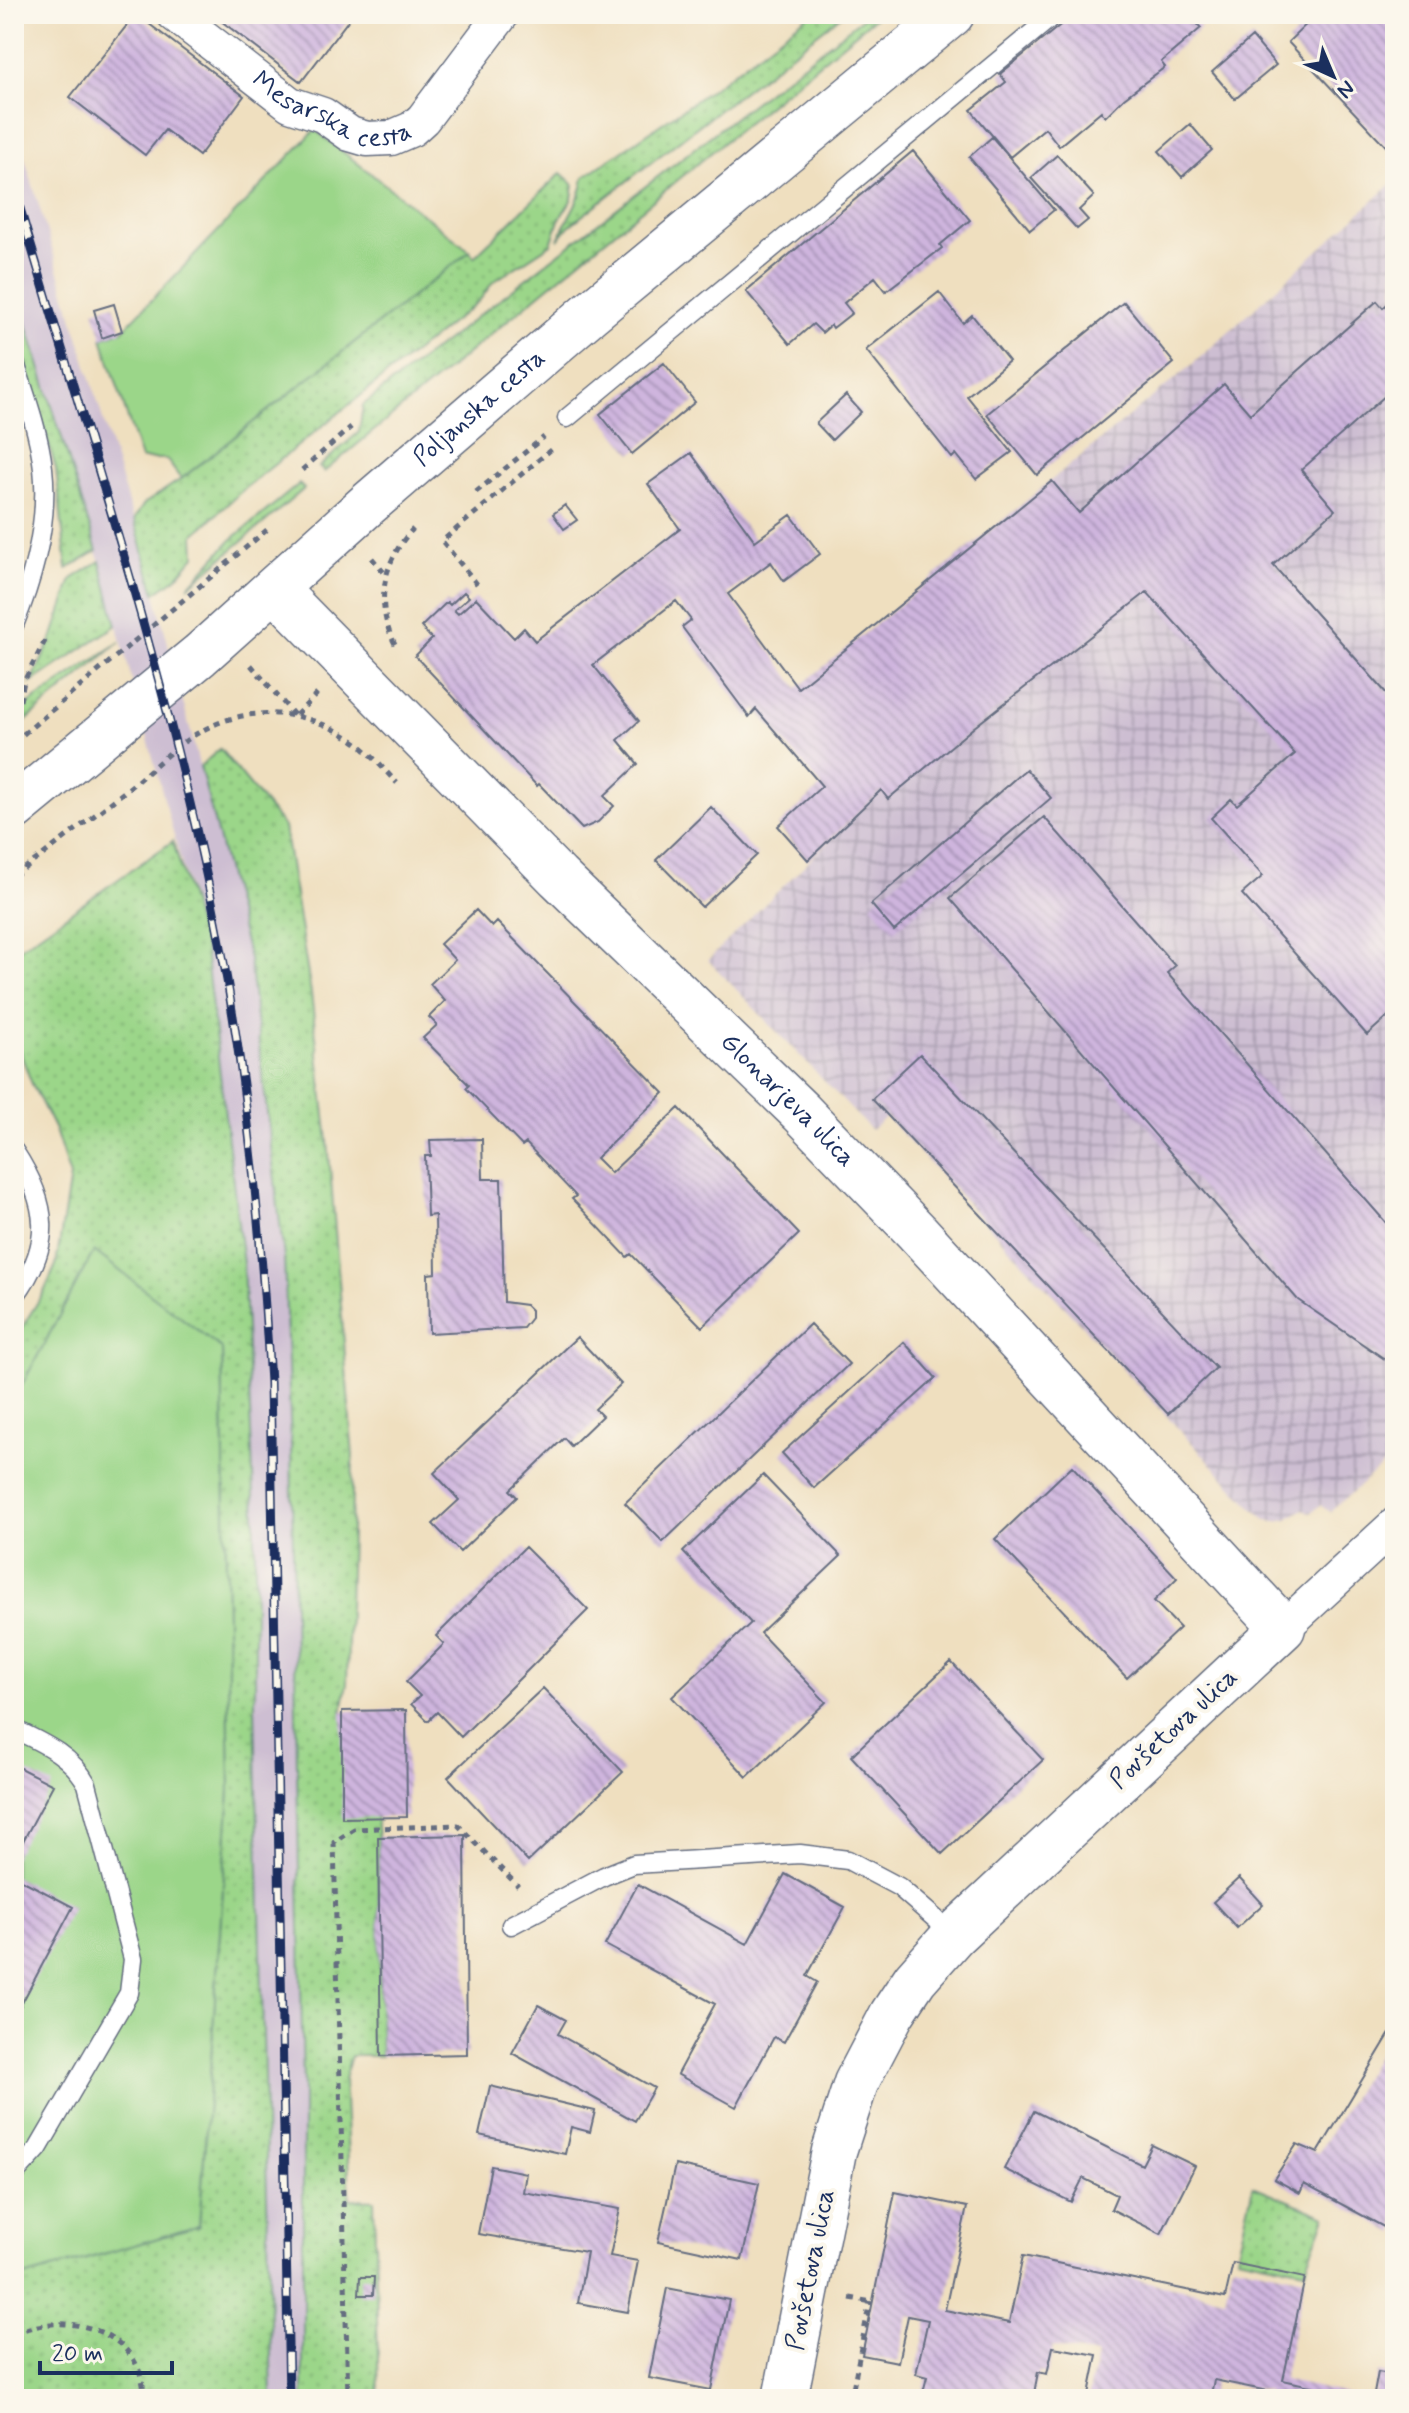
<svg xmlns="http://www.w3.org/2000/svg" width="1409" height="2413" font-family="Mynerve,sans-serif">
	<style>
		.industrial { fill: url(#industrial-grid) }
		.railway { fill: #cdbed2 }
		.grass { fill: url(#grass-dots); stroke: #5b8274; stroke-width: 2 }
		.garden { fill: #9bd689; stroke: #5b8274; stroke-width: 2 }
		.building { fill: url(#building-back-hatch) }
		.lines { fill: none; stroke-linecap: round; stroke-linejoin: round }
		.lane-casing { stroke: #656d80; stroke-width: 21 }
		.street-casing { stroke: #656d80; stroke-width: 37 }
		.secondary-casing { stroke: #656d80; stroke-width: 47 }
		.path { stroke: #656d80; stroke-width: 5; stroke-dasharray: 6 6; stroke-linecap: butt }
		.lane { stroke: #fff; stroke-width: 18 }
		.street { stroke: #fff; stroke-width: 34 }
		.secondary { stroke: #fff; stroke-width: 44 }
		.rail-casing { stroke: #1b2f5e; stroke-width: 9 }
		.rail { stroke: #fbf7ec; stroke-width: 6; stroke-dasharray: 18; stroke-linecap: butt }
		.labels { text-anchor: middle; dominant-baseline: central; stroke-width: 8; stroke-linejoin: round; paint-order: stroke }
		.street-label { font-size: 26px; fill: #1b2f5e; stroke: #fbf7ec }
	</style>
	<defs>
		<pattern id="industrial-grid" width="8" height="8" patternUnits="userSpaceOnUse" patternTransform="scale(2)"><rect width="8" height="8" fill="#cdbed2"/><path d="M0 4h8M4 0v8" fill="none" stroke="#a69bae"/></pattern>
		<pattern id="grass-dots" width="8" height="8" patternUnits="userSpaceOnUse" patternTransform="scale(2)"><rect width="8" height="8" fill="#9bd689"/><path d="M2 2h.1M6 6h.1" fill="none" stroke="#85b879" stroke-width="1.8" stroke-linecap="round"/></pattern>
		<pattern id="building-back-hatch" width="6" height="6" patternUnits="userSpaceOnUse" patternTransform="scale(2)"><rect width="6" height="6" fill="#cfb5de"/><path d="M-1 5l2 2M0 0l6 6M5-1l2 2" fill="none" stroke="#a794b7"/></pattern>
	</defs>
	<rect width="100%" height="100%" fill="#fbf7ec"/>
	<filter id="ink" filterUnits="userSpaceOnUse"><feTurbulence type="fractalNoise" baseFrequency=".0125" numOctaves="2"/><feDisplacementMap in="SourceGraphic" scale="16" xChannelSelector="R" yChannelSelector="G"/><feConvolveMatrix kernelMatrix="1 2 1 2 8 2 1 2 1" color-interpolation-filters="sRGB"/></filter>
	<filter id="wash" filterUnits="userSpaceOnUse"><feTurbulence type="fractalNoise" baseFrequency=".006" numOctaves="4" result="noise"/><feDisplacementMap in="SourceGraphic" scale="32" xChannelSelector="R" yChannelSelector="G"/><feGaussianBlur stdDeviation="1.8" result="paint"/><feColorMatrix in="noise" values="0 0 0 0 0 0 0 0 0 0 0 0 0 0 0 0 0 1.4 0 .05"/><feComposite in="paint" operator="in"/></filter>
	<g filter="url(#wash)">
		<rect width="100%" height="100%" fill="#efdfbf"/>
		<path class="industrial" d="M1394 182 1395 1455 1330 1512 1320 1505 1311 1513 1303 1509 1288 1519 1276 1521 1266 1520 1251 1506 886 1117 871 1130 708 960 881 790 798 688 1187 369Z"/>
		<path class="railway" d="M14 122 155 593 249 959 284 1258 291 1446 303 2090V2399H272L255 1707V1515L243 1264 218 1056 205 950 97 551 14 283Z"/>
		<path class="grass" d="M810 14H843L569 226 558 240C566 218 581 202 584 177L706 93Z
			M868 14H879L324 472 319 467 359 432 363 405Z
			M561 173 574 185 572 199 559 220 551 244 493 282 479 301 245 488 194 535 195 556 176 578 155 593 134 519 144 504 181 479 470 251 474 257Z
			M14 283 97 551 67 569 56 469 14 325Z
			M299 484 304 489 188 587 231 540Z
			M100 561 117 625 31 683 53 636 72 579Z
			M120 642 14 731V714Z
			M220 749 284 827 311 993 328 1141 353 1457 347 1684 342 1711 376 1817 378 1837 381 2056H351L344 2079 350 2199 374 2200 379 2399H303V2090L291 1446 284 1258 249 959 200 766Z
			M173 841 205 950 243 1264 255 1515V1707L272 2399H14V2280L199 2226 230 1790 222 1349 94 1252 17 1395 14 1394V1340L44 1292 56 1265 70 1177 55 1130 32 1084 14 1036V952Z
			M1253 2186 1326 2216 1305 2270 1237 2256Z"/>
		<path class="garden" d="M315 130 470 251 181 479 166 459H141L102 338 122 331Z
			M94 1251 222 1349 230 1790 199 2226 14 2280V1400Z"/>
		<g id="blocks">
			<path class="building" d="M136 14 244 96 199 156 165 130 145 155 70 97Z
				M212 14H353L301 82Z
				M1074 14H1189L1201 28 1161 62 1165 67 1124 98 1105 117 1101 111 1059 146 1045 128 1010 157 971 110 1006 82 1000 74Z
				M1317 14H1395V156L1288 42Z
				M1252 37 1276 65 1235 99 1212 72Z
				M1190 124 1212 150 1182 177 1159 151Z
				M992 137 1054 210 1030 230 969 157Z
				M913 151 970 220 940 245 942 248 886 291 875 277 844 303 852 313 833 328 831 325 822 333 813 324 790 344 746 291Z
				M1057 155 1094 196 1079 210 1088 220 1077 229 1031 178Z
				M939 292 963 323 972 315 1009 361 967 396 1012 452 976 479 956 454 952 458 866 350Z
				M1395 297V387L1301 470 1335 510 1273 565 1395 703V1010L1367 1035 1242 894 1263 876 1211 818 1231 799 1237 805 1295 754 1147 592 973 728 888 799 881 790 808 860 778 826 822 786 756 709 749 717 682 627 691 620 676 601 593 665 639 721 618 740 638 764 604 796 614 806 598 822 582 829 539 784 537 786 415 656 432 639 421 627 447 602 450 605 464 592 469 597 454 610 458 614 476 598 514 638 524 628 535 641 680 529 648 484 691 453 755 541 791 515 820 554 784 581 771 562 728 594 798 688 1052 481 1079 513 1224 384 1250 414 1377 301 1383 308Z
				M1124 302 1174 363 1037 475 987 414Z
				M114 304 122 331 102 338 94 310Z
				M664 363 695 402 632 454 600 414Z
				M846 395 861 412 832 440 816 423Z
				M565 505 577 520 564 529 553 514Z
				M1026 769 1051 798 894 931 871 904Z
				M711 807 757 855 702 907 656 860Z
				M1044 817 1175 966 1167 973 1395 1233V1366L1298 1300 950 898Z
				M476 910 492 927 497 922 664 1093 596 1158 611 1173 679 1108 799 1234 702 1327 631 1254 627 1257 572 1199 576 1196 526 1143 522 1146 466 1088 469 1085 423 1038 437 1025 429 1017 445 1001 430 984 455 960 440 944Z
				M920 1054 1216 1368 1168 1414 872 1099Z
				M482 1139 483 1179H501L504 1302 526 1305 531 1310V1318L523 1328 429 1333 428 1274 436 1273 435 1215 427 1216 425 1156H431L430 1140Z
				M810 1324 849 1364 663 1542 625 1503Z
				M577 1337 621 1384 595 1409 602 1416 571 1446 564 1438 510 1490 517 1497 460 1552 433 1524 459 1500 434 1473Z
				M904 1342 936 1378 814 1488 782 1453Z
				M1072 1466 1177 1578 1154 1601 1180 1628 1127 1678 995 1539Z
				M763 1475 841 1556 760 1633 826 1702 747 1777 672 1697 751 1623 683 1552Z
				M525 1547 588 1610 461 1737 437 1712 428 1721 411 1704 420 1696 406 1682 444 1644 436 1636Z
				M951 1662 1043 1760 942 1854 851 1756Z
				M543 1688 623 1772 528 1862 448 1777Z
				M406 1710 407 1817 342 1818V1711Z
				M14 1765 53 1785 14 1858Z
				M465 1835 467 2054 381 2056 378 1837Z
				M785 1874 845 1907 807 1976 817 1982 784 2042 774 2037 736 2107 677 2074 715 2004 605 1945 638 1884 747 1944Z
				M14 1876 73 1907 14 2018Z
				M1239 1878 1263 1904 1237 1928 1213 1902Z
				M538 2005 566 2020 558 2034 654 2088 635 2121 512 2053Z
				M1395 2025V2233L1304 2184 1300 2193 1274 2179 1297 2144 1318 2153Z
				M490 2086 595 2111 590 2132 571 2127 565 2154 479 2135Z
				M1034 2111 1142 2165 1152 2145 1195 2166 1161 2234 1111 2209 1117 2195 1083 2178 1071 2202 1004 2169Z
				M675 2165 759 2183 742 2260 658 2242Z
				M491 2166 526 2173 523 2192 620 2209 610 2256 638 2261 628 2312 578 2303 587 2252 478 2234Z
				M895 2192 967 2207 945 2310 1009 2323 1023 2256 1225 2298 1233 2263 1305 2278 1283 2380 1369 2399H1266L1268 2391 1214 2380 1210 2399H1088L1097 2355 1053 2347 1047 2374 1038 2372 1033 2399H935L922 2396 927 2377 916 2374 928 2320 908 2316 898 2362 862 2355Z
				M360 2277H374L373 2295H359Z
				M667 2288 729 2300 711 2390 649 2378Z
				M1394 2349 1395 2399H1373L1378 2372 1389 2374Z"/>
		</g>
	</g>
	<g filter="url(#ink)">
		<use href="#blocks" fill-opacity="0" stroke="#656d80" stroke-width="2"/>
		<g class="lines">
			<g class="lane-casing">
				<path id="lane" d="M14 360C25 394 39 432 43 468 49 521 34 576 14 625
					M567 418 1055 14
					M14 1151C49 1204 54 1245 14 1297
					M14 1729C43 1743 71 1755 87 1784L133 1959 129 1993 38 2149 14 2175
					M511 1925 604 1876 634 1864 800 1854 848 1860 899 1887 954 1935"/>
			</g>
			<g class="street-casing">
				<g id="street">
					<path id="s1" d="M174 14 290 104 323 115 350 134 367 139 391 138 412 129 423 119 502 14"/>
					<path d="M1283 1628 1395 1525"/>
				</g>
			</g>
			<g class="secondary-casing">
				<g id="secondary">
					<path id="s2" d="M275 589 558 877 801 1112 917 1232 1283 1628 954 1935 915 1979 892 2014 856 2083 834 2151 785 2399"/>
					<path id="s3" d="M14 808 200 655 367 505 590 313 952 14"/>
				</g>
			</g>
			<path class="path" d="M302 470 351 427
				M476 492 544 437
				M372 558 386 575
				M477 584 442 541 554 447
				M395 644C374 605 383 560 413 529
				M251 665 294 715
				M20 701 24 681 46 639
				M296 715 317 694
				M14 742 268 529
				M14 876C55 846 96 815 135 783 155 766 175 746 198 733 245 705 301 708 348 737 367 748 382 768 397 783
				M850 2298 872 2302
				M14 2334C68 2308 145 2332 144 2399
				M348 2399 334 1842 354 1829 458 1825 518 1886
				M851 2399 870 2301"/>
			<use href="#lane" class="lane"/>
			<use href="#street" class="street"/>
			<use href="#secondary" class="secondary"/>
			<g class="rail-casing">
				<path id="rail" d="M14 188C87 438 171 687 220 942 248 1087 261 1234 270 1382L289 2399"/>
			</g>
			<use href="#rail" class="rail"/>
		</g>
	</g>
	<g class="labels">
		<g class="street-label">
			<text stroke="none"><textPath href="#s1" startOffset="190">Mesarska cesta</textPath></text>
			<text stroke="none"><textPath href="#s3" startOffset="614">Poljanska cesta</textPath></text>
			<text stroke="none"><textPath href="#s2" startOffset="724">Glonarjeva ulica</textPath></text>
			<text transform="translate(1174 1729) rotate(-43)">Povšetova ulica</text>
			<text transform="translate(811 2270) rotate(-79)">Povšetova ulica</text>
		</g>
	</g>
	<rect width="1409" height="2413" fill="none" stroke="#fbf7ec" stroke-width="48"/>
	<g transform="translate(1333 76) rotate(136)" stroke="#fbf7ec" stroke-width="6" paint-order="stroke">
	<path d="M0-6L14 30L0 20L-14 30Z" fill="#1b2f5e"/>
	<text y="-12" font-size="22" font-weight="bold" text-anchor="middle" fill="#1b2f5e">N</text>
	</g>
	<path d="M40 2361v12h132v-12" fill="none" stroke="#1b2f5e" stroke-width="4"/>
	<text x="52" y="2361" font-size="24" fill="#1b2f5e" stroke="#fbf7ec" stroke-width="6" paint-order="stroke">20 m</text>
</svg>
